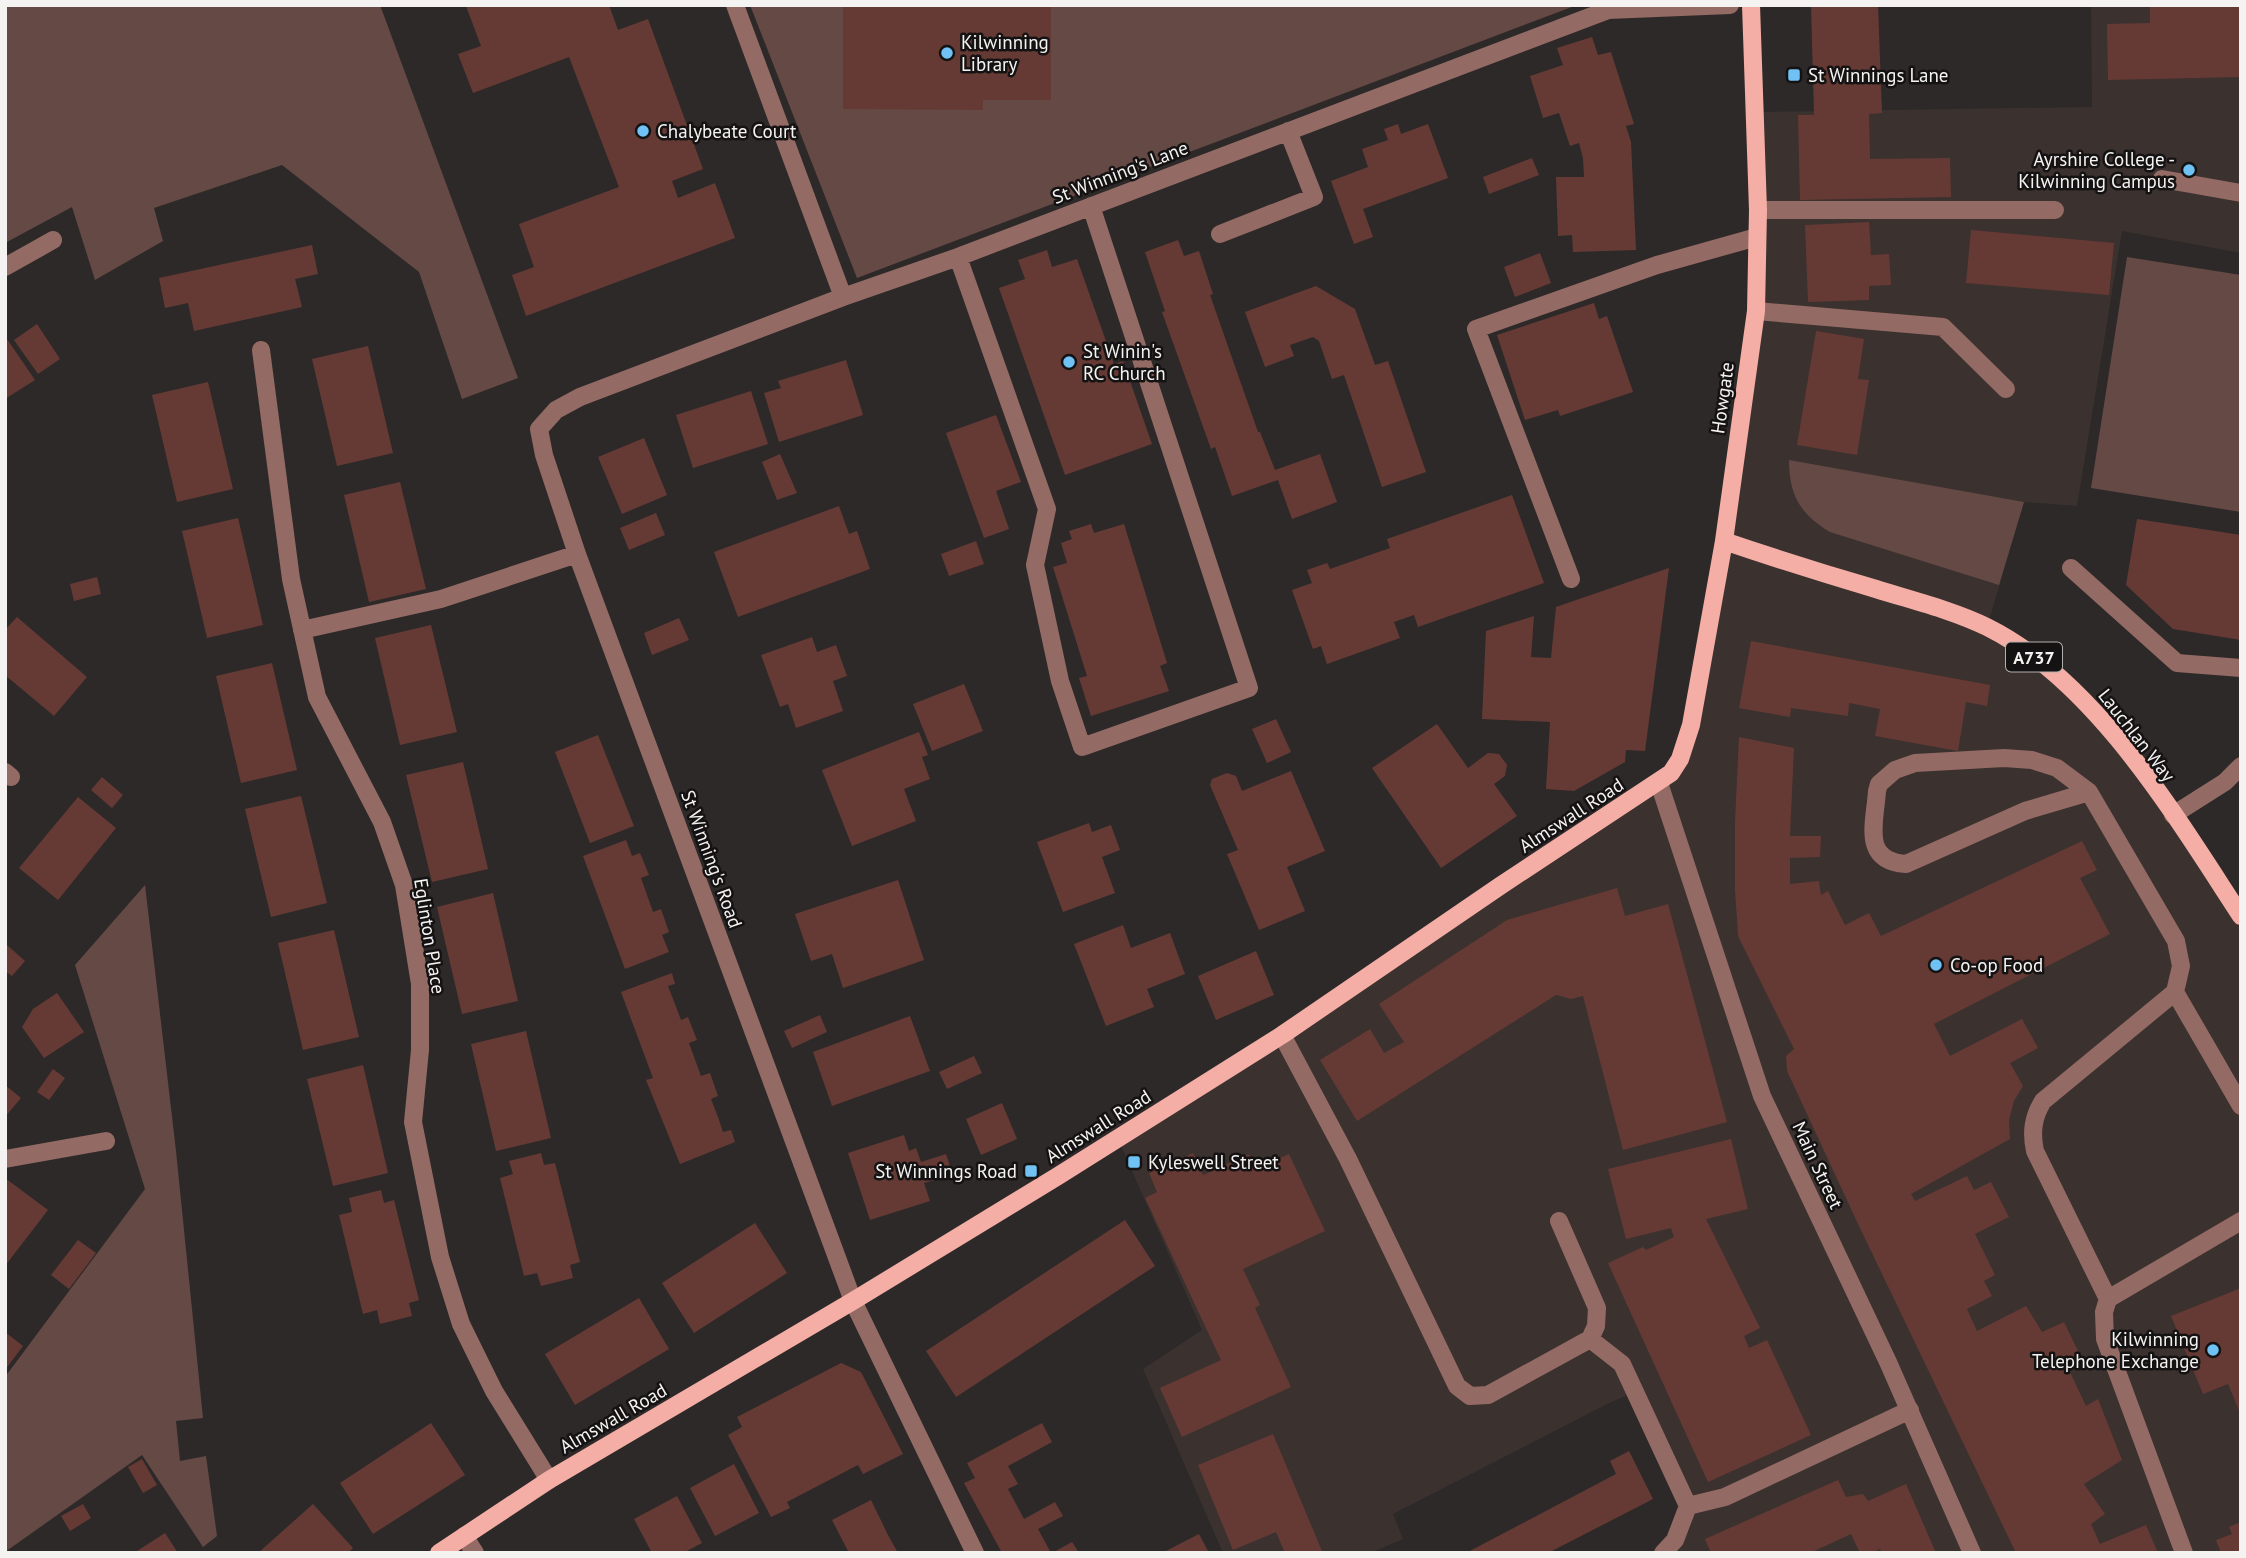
<svg xmlns="http://www.w3.org/2000/svg" width="2246" height="1558" font-family="'PT Sans',sans-serif">
	<style>
		.built { fill: #3b312f }
		.green { fill: #654945 }
		.building { fill: #663a34 }
		.lines { fill: none; stroke-linecap: round; stroke-linejoin: round }
		.minor { stroke: #946a64; stroke-width: 18 }
		.major { stroke: #f4aea5; stroke-width: 18 }
		.poi-dot { fill: #70c2f4; stroke: #141212; stroke-width: 2.5 }
		.labels { text-anchor: middle; dominant-baseline: central; stroke-width: 5; stroke-linejoin: round; paint-order: stroke }
		.shield { fill: #141212; stroke: #b2b0af; stroke-width: 2 }
		.shield-label { font-size: 18px; font-weight: bold; fill: #f5f3f2 }
		.poi-label { font-size: 19px; fill: #f5f3f2; stroke: #141212; text-anchor: start }
		.street-label { font-size: 19px; fill: #f5f3f2; stroke: #141212 }
	</style>
	<rect width="100%" height="100%" fill="#2d2929"/>
	<path class="built" d="M2091 5H2241V253L2122 231 2077 506 2024 502 1987 627 2095 711 2241 916V1553H1680L1675 1540 1688 1506 1635 1392 1609 1403 1393 1514 1403 1539 1370 1553H1223L1143 1369 1202 1330 1118 1139 1680 759 1756 311 1755 112 2092 107Z"/>
	<path class="green" d="M5 5H380L518 378 462 399 419 272 282 165 154 208 163 241 95 280 72 207 5 243Z
		M750 5H1577L857 278Z
		M2127 257 2241 275V512L2091 488Z
		M1789 460 2024 502 1999 585 1830 532C1800 514 1789 495 1789 460Z
		M145 885 176 1151 203 1418 176 1421 180 1461 206 1456 217 1536 203 1547 142 1455 5 1552V1377L145 1189 75 965Z"/>
	<path class="building" d="M609 5 618 30 648 19 703 169 672 181 678 198 715 183 735 238 526 316 512 275 534 267 519 224 619 187 569 57 473 93 458 54 481 46 466 6Z
		M843 5H1051V100H983V110L843 109Z
		M1811 5H1878L1882 113 1869 114 1870 159 1950 158 1951 197 1800 200 1798 115H1814Z
		M2150 5H2241V77L2108 80 2107 24 2150 23Z
		M1592 37 1598 55 1611 52 1634 124 1626 126 1631 142 1636 250 1573 252 1572 235 1558 236 1556 177H1584L1583 158 1579 143 1570 146 1559 113 1543 118 1530 76 1563 65 1557 48Z
		M1398 124 1401 134 1428 124 1448 178 1363 209 1373 237 1354 244 1331 181 1368 167 1362 149 1388 140 1384 129Z
		M1532 158 1539 175 1489 194 1483 177Z
		M1869 222 1871 255 1889 254 1891 285 1869 286V300L1808 302 1805 225Z
		M1971 230 2114 243 2109 295 1966 283Z
		M1178 240 1184 256 1199 251 1213 294 1210 295 1258 432H1260L1275 470 1320 454 1337 502 1292 519 1278 480 1232 496 1215 447 1211 449 1196 407 1162 312 1165 311 1145 252Z
		M312 245 318 274 295 279 302 307 194 331 188 303 165 308 159 278Z
		M1047 250 1052 267 1077 259 1114 364 1123 361 1152 444 1065 475 999 288 1025 279 1018 260Z
		M1540 253 1551 283 1515 297 1504 267Z
		M1316 286 1355 309 1375 365 1388 361 1426 472 1382 487 1344 375 1332 379 1319 341 1313 337 1290 345 1294 356 1265 367 1245 312Z
		M1594 303 1599 319 1607 316 1633 392 1560 416 1558 410 1525 420 1497 335Z
		M37 324 60 359 38 374 14 340Z
		M1816 331 1864 339 1858 379 1869 380 1857 455 1797 445Z
		M5 336 35 380 5 399Z
		M368 346 393 453 337 466 312 359Z
		M846 360 863 415 779 442 764 393 781 388 778 381Z
		M208 382 233 489 177 502 152 395Z
		M751 391 768 444 693 468 676 415Z
		M996 415 1021 482 996 491 1009 529 984 538 946 433Z
		M644 438 667 495 622 514 598 457Z
		M780 454 797 493 777 500 762 462Z
		M400 482 426 589 369 602 344 495Z
		M1512 495 1544 583 1418 627 1414 615 1394 622 1400 638 1327 664 1321 646 1313 649 1292 590 1312 583 1307 570 1327 563 1330 569 1390 548 1387 539Z
		M839 506 849 534 857 531 870 569 738 617 714 552Z
		M656 513 665 535 629 550 620 528Z
		M238 518 263 625 207 638 182 531Z
		M2137 519 2241 535V640L2173 629 2126 585Z
		M1091 524 1094 533 1124 524 1167 663 1160 666 1169 691 1091 716 1079 678 1087 676 1053 567 1067 563 1061 543 1072 539 1069 531Z
		M976 541 984 564 949 576 941 554Z
		M1669 568 1645 751 1626 750 1625 762 1574 791 1546 789 1550 722 1482 719 1486 631 1534 616 1531 657 1551 658 1556 607Z
		M97 577 101 594 74 601 70 584Z
		M17 617 87 677 54 716 5 675V630Z
		M679 618 689 640 652 655 644 633Z
		M431 625 457 732 400 745 375 638Z
		M812 637 817 652 836 645 847 676 833 681 843 711 796 728 788 704 780 707 761 655Z
		M1751 641 1990 685 1987 706 1966 702 1958 751 1875 736 1880 709 1849 703 1848 716 1791 708 1790 717 1739 708Z
		M272 663 297 770 241 783 216 676Z
		M964 684 983 731 932 751 913 704Z
		M1276 719 1291 752 1267 763 1252 729Z
		M1437 724 1468 768 1488 753 1499 754 1507 765 1505 776 1494 784 1517 816 1441 868 1372 768Z
		M919 732 928 755 922 757 930 779 904 789 916 821 852 846 822 770Z
		M598 735 634 826 590 843 555 752Z
		M1739 737 1794 748 1790 836H1821L1820 857 1790 858V884L1819 881 1821 895 1828 891 1845 925 1869 913 1881 936 2082 841 2097 870 2080 878 2110 934 1934 1024 1950 1056 2022 1019 2038 1048 2010 1063 2023 1086 2014 1101 2009 1120 2010 1139 1911 1194 1915 1201 1967 1176 1974 1190 1991 1182 2009 1217 1975 1234 1995 1275 1984 1281 1992 1296 1967 1309 1977 1331 2026 1306 2042 1332 2064 1322 2083 1361 2068 1368 2086 1406 2098 1399 2122 1460 2084 1484 2105 1514 2091 1524 2100 1544 2146 1525 2158 1553H2016L1859 1226 1787 1071 1786 1056 1794 1049 1738 936 1735 889V822Z
		M463 762 488 869 432 882 406 775Z
		M1291 771 1325 851 1287 867 1305 911 1259 930 1227 854 1238 850 1210 785 1212 779 1227 773 1236 776 1242 791Z
		M102 777 123 795 112 808 91 790Z
		M301 796 327 903 271 917 245 809Z
		M78 797 116 828 58 900 19 868Z
		M1089 823 1092 832 1111 825 1120 850 1102 857 1115 893 1063 912 1037 842Z
		M626 840 632 856 640 853 649 875 641 878 653 912 661 909 669 932 662 935 669 952 625 969 583 856Z
		M898 880 924 960 843 988 832 954 811 961 795 914Z
		M1617 888 1625 916 1668 904 1727 1122 1623 1150 1583 996 1571 999 1556 995 1357 1121 1320 1060 1370 1029 1384 1053 1404 1042 1379 1004 1507 920Z
		M493 893 518 1001 462 1014 437 907Z
		M1123 925 1131 948 1170 933 1185 974 1147 989 1154 1007 1106 1026 1074 944Z
		M334 930 359 1037 303 1050 278 943Z
		M7 945 25 961 12 976 5 971Z
		M1256 951 1274 995 1216 1020 1198 976Z
		M672 973 675 984 668 986 681 1020 688 1017 697 1040 689 1043 701 1076 710 1073 718 1096 711 1099 718 1117 723 1132 731 1130 735 1142 680 1164 646 1080 653 1078 621 992Z
		M57 993 84 1032 44 1058 22 1027 33 1009Z
		M820 1015 827 1032 792 1048 784 1031Z
		M910 1016 930 1071 832 1106 813 1052Z
		M526 1031 551 1138 496 1151 471 1044Z
		M974 1056 982 1073 947 1089 939 1072Z
		M363 1065 388 1173 333 1186 307 1079Z
		M53 1069 65 1078 49 1100 37 1092Z
		M5 1085 21 1098 5 1117Z
		M1002 1103 1017 1139 981 1155 966 1119Z
		M904 1135 909 1151 916 1148 921 1162 946 1154 953 1175 924 1183 930 1201 870 1220 848 1153Z
		M1731 1139 1748 1209 1706 1219 1760 1328 1744 1336 1749 1348 1767 1340 1811 1435 1708 1482 1608 1263 1643 1247 1646 1250 1674 1237 1671 1228 1626 1239 1608 1169Z
		M541 1153 544 1165 555 1163 580 1262 570 1265 573 1278 541 1286 537 1273 524 1276 500 1178 513 1174 509 1161Z
		M1193 1153 1203 1175 1249 1154 1255 1169 1289 1154 1325 1231 1243 1269 1260 1305 1255 1308 1291 1387 1182 1437 1160 1388 1221 1360 1145 1198 1157 1192 1149 1173Z
		M5 1178 48 1210 5 1266Z
		M381 1190 384 1203 394 1200 419 1300 409 1303 412 1316 380 1324 377 1310 363 1314 339 1215 352 1212 349 1198Z
		M1125 1220 1155 1266 956 1397 926 1351Z
		M755 1223 787 1273 694 1333 662 1283Z
		M78 1240 96 1253 69 1289 51 1275Z
		M2241 1288V1415L2228 1384 2203 1394 2171 1316Z
		M639 1298 669 1349 575 1405 545 1354Z
		M5 1332 23 1346 5 1370Z
		M841 1363 861 1372 903 1454 863 1474 858 1465 787 1502 790 1508 771 1517 728 1435 742 1427 737 1417Z
		M431 1423 465 1475 373 1534 340 1483Z
		M1042 1423 1052 1442 1008 1466 1018 1484 1008 1489 1024 1519 1055 1502 1063 1516 1038 1529 1051 1553H1002L964 1483 975 1478 967 1463Z
		M1273 1434 1322 1551 1317 1553H1285L1276 1532 1233 1550 1198 1465Z
		M1629 1451 1653 1499 1548 1553H1466L1616 1474 1610 1461Z
		M142 1459 157 1485 143 1493 128 1467Z
		M734 1464 759 1513 715 1536 690 1488Z
		M1838 1480 1846 1497 1863 1494 1868 1501 1906 1484 1936 1553H1882L1880 1549 1870 1553H1860L1851 1534 1810 1553H1711L1705 1539Z
		M677 1496 702 1543 683 1553H652L634 1519Z
		M871 1500 888 1535 898 1553H849L832 1520Z
		M83 1504 91 1518 70 1531 61 1516Z
		M313 1504 353 1548 348 1553H258Z
		M2241 1522V1553H2221L2216 1540 2232 1534 2229 1527Z
		M165 1533 178 1553H134Z
		M1199 1534 1209 1553H1162Z
		M1072 1542 1079 1553H1052Z"/>
	<g class="lines">
		<path class="minor" d="M735 5 843 297
			M2162 179 2241 193
			M1758 210H2055
			M1220 234 1314 197 1288 131
			M958 257 1047 509 1035 565 1060 681 1082 747 1249 688 1091 206
			M5 267 53 240
			M1756 311 1943 327 2006 389
			M261 350 291 579 317 697 382 822 404 885 420 984V1050L413 1122 440 1257 461 1324 494 1391 549 1480
			M2071 568 2177 663 2241 668
			M1571 579 1476 329 1657 265 1757 237
			M302 630 441 599 577 554
			M5 772 11 777
			M1659 783 1762 1096 1888 1362 1972 1553
			M2089 792 2025 811 1906 864C1861 861 1875 823 1877 791L1879 784 1895 770 1915 763 2004 758 2032 760 2057 768 2089 792 2176 941 2181 966 2175 992 2043 1101C2033 1117 2031 1132 2035 1151L2108 1299 2104 1312 2105 1339 2184 1553
			M2173 815 2225 782 2241 766
			M2175 992 2241 1106
			M1282 1035 1348 1159 1457 1386 1470 1396 1488 1395 1590 1339 1596 1326 1597 1308 1559 1221
			M5 1159 106 1141
			M2108 1299 2241 1221
			M1590 1339 1622 1364 1688 1506 1675 1540 1663 1553
			M1688 1506 1725 1497 1910 1410
			M464 1536 475 1553
			M975 1553 853 1301 577 554 544 455 539 429 556 410 580 397 843 297 958 257 1608 10 1730 5"/>
		<path class="major" d="M1724 541C1774 558 1825 574 1876 589 1914 601 1952 610 1987 627 2096 681 2176 817 2241 916
			M439 1553 549 1480 853 1301 1058 1176 1282 1035 1500 886 1671 773 1680 759 1691 725 1724 541 1756 311 1758 210 1751 5"/>
	</g>
	<g class="poi-dot">
		<circle cx="947" cy="53" r="7"/>
		<rect x="1787" y="68" width="14" height="14" rx="3.5"/>
		<circle cx="643" cy="131" r="7"/>
		<circle cx="2189" cy="170" r="7"/>
		<circle cx="1069" cy="362" r="7"/>
		<circle cx="1936" cy="965" r="7"/>
		<rect x="1127" y="1155" width="14" height="14" rx="3.5"/>
		<rect x="1024" y="1164" width="14" height="14" rx="3.5"/>
		<circle cx="2213" cy="1350" r="7"/>
	</g>
	<g class="labels">
		<rect class="shield" x="2006" y="642.5" width="56" height="29" rx="5"/>
		<g class="shield-label">
			<text x="2034" y="657">A737</text>
		</g>
		<g class="poi-label">
			<text x="961" y="42">Kilwinning<tspan x="961" dy="22">Library</tspan></text>
			<text x="1808" y="75">St Winnings Lane</text>
			<text x="657" y="131">Chalybeate Court</text>
			<text x="2175" y="159" text-anchor="end">Ayrshire College -<tspan x="2175" dy="22">Kilwinning Campus</tspan></text>
			<text x="1083" y="351">St Winin's<tspan x="1083" dy="22">RC Church</tspan></text>
			<text x="1950" y="965">Co-op Food</text>
			<text x="1148" y="1162">Kyleswell Street</text>
			<text x="1017" y="1171" text-anchor="end">St Winnings Road</text>
			<text x="2199" y="1339" text-anchor="end">Kilwinning<tspan x="2199" dy="22">Telephone Exchange</tspan></text>
		</g>
		<g class="street-label">
			<text transform="translate(1120 172) rotate(-21)">St Winning's Lane</text>
			<text transform="translate(1722 398) rotate(-82)">Howgate</text>
			<text transform="translate(2137 735) rotate(52)">Lauchlan Way</text>
			<text transform="translate(1571 815) rotate(-33)">Almswall Road</text>
			<text transform="translate(712 859) rotate(70)">St Winning's Road</text>
			<text transform="translate(430 936) rotate(81)">Eglinton Place</text>
			<text transform="translate(1098 1126) rotate(-32)">Almswall Road</text>
			<text transform="translate(1818 1165) rotate(65)">Main Street</text>
			<text transform="translate(613 1418) rotate(-30)">Almswall Road</text>
		</g>
	</g>
	<rect width="2246" height="1558" fill="none" stroke="#f5f3f2" stroke-width="14"/>
</svg>
